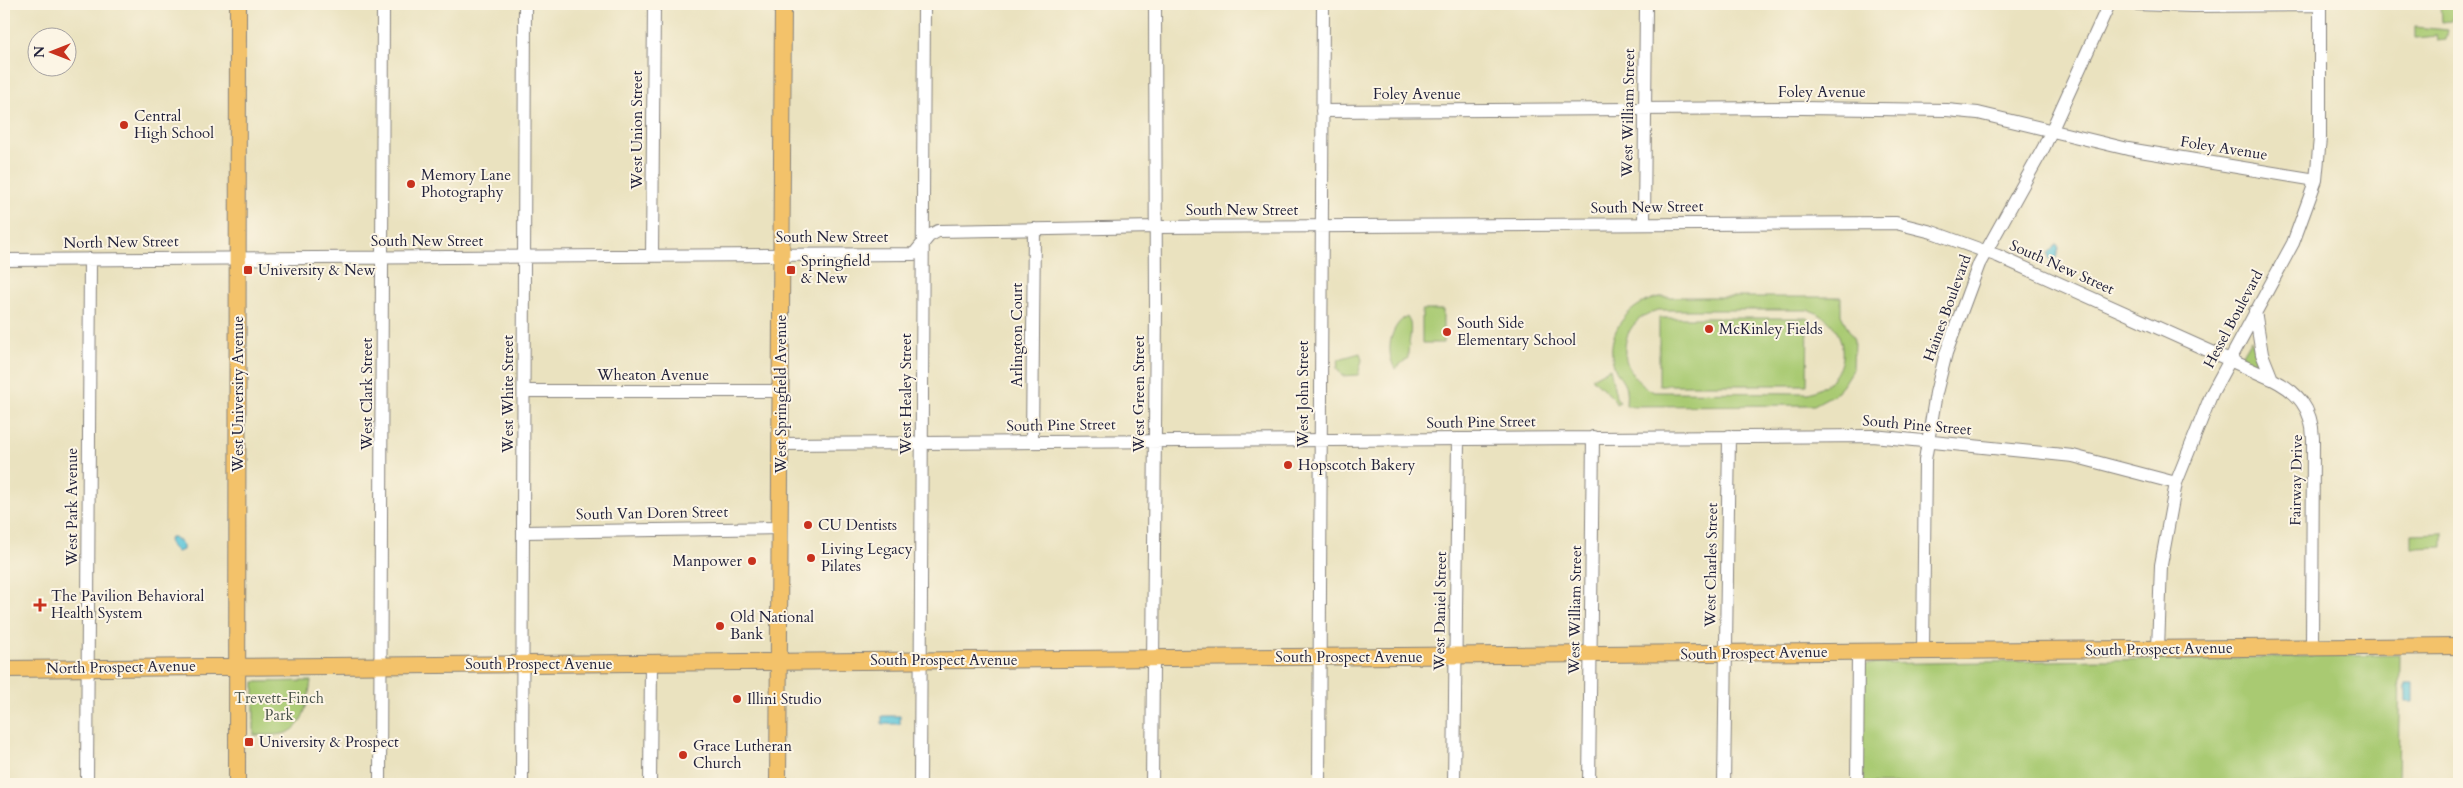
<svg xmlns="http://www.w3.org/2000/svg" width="2463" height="788" font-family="Cardo,serif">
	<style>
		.green { fill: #a9ca72; stroke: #667656; fill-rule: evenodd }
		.water { fill: #5dc6d9; stroke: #40748a }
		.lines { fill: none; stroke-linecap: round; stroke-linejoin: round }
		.minor-casing { stroke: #86827d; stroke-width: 14 }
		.major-casing { stroke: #86827d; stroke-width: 18 }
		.minor { stroke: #fff; stroke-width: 12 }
		.major { stroke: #f3c26a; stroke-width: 16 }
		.poi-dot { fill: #c8321e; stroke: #fcf5e5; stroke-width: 2 }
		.labels { text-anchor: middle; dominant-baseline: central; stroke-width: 4; stroke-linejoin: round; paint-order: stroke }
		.street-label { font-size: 15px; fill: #22223b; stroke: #fcf5e5 }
		.poi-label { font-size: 15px; fill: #22223b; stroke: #fcf5e5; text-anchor: start }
		.park-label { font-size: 15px; fill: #4a544c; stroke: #fcf5e5 }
	</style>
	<rect width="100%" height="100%" fill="#fcf5e5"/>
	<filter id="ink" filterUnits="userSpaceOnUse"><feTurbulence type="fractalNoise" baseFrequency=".02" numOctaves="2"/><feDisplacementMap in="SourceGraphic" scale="10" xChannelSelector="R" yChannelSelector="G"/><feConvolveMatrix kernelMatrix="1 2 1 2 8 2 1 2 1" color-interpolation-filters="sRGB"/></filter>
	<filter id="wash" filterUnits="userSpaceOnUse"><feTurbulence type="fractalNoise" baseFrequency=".0096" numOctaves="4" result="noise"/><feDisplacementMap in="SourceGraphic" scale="20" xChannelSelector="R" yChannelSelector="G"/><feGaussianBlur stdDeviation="1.12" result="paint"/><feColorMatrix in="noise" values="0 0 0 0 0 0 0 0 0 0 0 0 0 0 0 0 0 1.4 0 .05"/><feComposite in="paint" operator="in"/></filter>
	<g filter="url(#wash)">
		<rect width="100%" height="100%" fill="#eae2bf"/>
		<path class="green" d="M2441 4H2459V12L2454 14 2451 21 2442 22Z
			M2415 27 2448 30 2446 40 2438 41 2437 36 2415 38Z
			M1660 297H1841V315L1854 340 1853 368 1838 392 1814 405 1626 406C1626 401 1627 395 1626 390 1625 382 1616 374 1614 366 1604 333 1628 303 1660 297ZM1658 310H1809C1853 324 1854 381 1808 393L1654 392C1615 374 1614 322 1658 310Z
			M1422 310H1443V343H1422Z
			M1407 316C1415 326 1407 345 1408 358L1395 369C1385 351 1390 326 1407 316Z
			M1659 318H1808L1807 385H1659Z
			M2251 339 2258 366 2245 361 2242 354Z
			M1360 353 1362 360 1358 375 1342 376 1337 368 1339 359Z
			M1610 368 1616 397 1620 402 1616 404 1614 399 1592 378Z
			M2443 533V547L2411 548V534Z
			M2400 655 2398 784H1862L1864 667 1867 664Z
			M311 681C308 699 305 731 282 734 273 736 263 735 254 735V682Z"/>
		<path class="water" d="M2057 244 2059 248 2057 257 2052 260 2049 258 2048 253Z
			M170 537H174L183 545V550L177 552C173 548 167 543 170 537Z
			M2413 684V701H2406V684Z
			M882 716H900V724H882Z"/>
	</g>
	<g filter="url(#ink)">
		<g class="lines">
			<g class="minor-casing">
				<path id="minor" d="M2136 4 2192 6 2320 5
					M1322 111 1802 108 1947 110 1978 113 2128 149 2316 180
					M1644 224 1646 4
					M652 256 654 4
					M4 260 914 254 929 236 938 231 1156 227 1896 223 1932 232 1998 256 2272 379C2298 392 2312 408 2313 438L2312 648
					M2255 311 2262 354 2272 379
					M524 391H782
					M1032 442 1034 229
					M781 444 1873 436 2073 456 2176 483
					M524 532 780 528
					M2158 649 2161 565 2176 483 2212 393 2293 243 2316 180 2320 138V4
					M1923 652 1925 460 1936 393 1946 353 1979 264 2044 147 2109 4
					M87 784 90 259
					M380 784 383 4
					M522 784 525 4
					M650 784 651 663
					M920 784 924 4
					M1152 784 1156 309 1155 4
					M1319 784 1323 4
					M1454 784 1458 439
					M1589 784 1593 437
					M1724 784 1729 436
					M1857 784 1858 652"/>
			</g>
			<g class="major-casing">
				<path id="major" d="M4 669 2459 646
					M237 784 238 4
					M778 784 783 4"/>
			</g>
			<use href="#minor" class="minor"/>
			<use href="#major" class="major"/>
		</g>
	</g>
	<g class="poi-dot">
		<circle cx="124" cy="125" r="5"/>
		<circle cx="411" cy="184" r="5"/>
		<rect x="243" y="265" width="10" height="10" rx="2.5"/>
		<rect x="786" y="265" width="10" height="10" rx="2.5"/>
		<circle cx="1709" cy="329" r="5"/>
		<circle cx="1447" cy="332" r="5"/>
		<circle cx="1288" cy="465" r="5"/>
		<circle cx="808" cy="525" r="5"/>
		<circle cx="811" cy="558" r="5"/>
		<circle cx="752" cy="561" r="5"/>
		<path d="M37.5 597.5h5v5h5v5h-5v5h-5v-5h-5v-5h5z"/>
		<circle cx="720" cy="626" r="5"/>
		<circle cx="737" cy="699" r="5"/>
		<rect x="244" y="737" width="10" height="10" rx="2.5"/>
		<circle cx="683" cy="755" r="5"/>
	</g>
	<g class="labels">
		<g class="street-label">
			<text x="1822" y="92">Foley Avenue</text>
			<text x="1417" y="94">Foley Avenue</text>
			<text transform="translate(1628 113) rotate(-89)">West William Street</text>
			<text transform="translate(637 130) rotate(-90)">West Union Street</text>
			<text transform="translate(2224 148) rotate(9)">Foley Avenue</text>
			<text transform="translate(1647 207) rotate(-1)">South New Street</text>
			<text x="1242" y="210">South New Street</text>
			<text x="832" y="237">South New Street</text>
			<text x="427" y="241">South New Street</text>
			<text transform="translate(121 242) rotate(-1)">North New Street</text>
			<text transform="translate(2062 267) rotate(24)">South New Street</text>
			<text transform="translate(1947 308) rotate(-70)">Haines Boulevard</text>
			<text transform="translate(2233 319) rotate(-62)">Hessel Boulevard</text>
			<text transform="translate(1017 335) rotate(-90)">Arlington Court</text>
			<text x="653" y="375">Wheaton Avenue</text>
			<text transform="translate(238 394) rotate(-90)">West University Avenue</text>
			<text transform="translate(367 394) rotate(-90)">West Clark Street</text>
			<text transform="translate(508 394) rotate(-90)">West White Street</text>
			<text transform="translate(781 394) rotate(-90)">West Springfield Avenue</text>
			<text transform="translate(906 394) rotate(-90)">West Healey Street</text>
			<text transform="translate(1139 394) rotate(-90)">West Green Street</text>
			<text transform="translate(1303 394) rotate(-90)">West John Street</text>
			<text transform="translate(1481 422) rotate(-1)">South Pine Street</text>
			<text transform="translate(1061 425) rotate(-1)">South Pine Street</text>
			<text transform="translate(1917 425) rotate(5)">South Pine Street</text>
			<text transform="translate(2296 480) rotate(-89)">Fairway Drive</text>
			<text transform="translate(72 507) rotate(-90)">West Park Avenue</text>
			<text transform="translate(652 513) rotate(-1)">South Van Doren Street</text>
			<text transform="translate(1711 565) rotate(-89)">West Charles Street</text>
			<text transform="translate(1575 610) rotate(-89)">West William Street</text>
			<text transform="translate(1440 611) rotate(-89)">West Daniel Street</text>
			<text transform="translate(2159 649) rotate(-1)">South Prospect Avenue</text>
			<text transform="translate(1754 653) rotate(-1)">South Prospect Avenue</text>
			<text x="1349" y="657">South Prospect Avenue</text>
			<text x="944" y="660">South Prospect Avenue</text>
			<text x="539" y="664">South Prospect Avenue</text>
			<text transform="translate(121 667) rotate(-1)">North Prospect Avenue</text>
		</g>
		<g class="poi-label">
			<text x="134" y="116">Central<tspan x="134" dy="17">High School</tspan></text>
			<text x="421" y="175">Memory Lane<tspan x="421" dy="17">Photography</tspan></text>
			<text x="801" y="261">Springfield<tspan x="801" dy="17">&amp; New</tspan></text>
			<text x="258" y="270">University &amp; New</text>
			<text x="1457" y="323">South Side<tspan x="1457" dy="17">Elementary School</tspan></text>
			<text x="1719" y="329">McKinley Fields</text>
			<text x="1298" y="465">Hopscotch Bakery</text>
			<text x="818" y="525">CU Dentists</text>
			<text x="821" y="549">Living Legacy<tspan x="821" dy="17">Pilates</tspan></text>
			<text x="742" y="561" text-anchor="end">Manpower</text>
			<text x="51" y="596">The Pavilion Behavioral<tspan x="51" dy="17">Health System</tspan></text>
			<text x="730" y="617">Old National<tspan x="730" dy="17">Bank</tspan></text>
			<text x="747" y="699">Illini Studio</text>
			<text x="259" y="742">University &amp; Prospect</text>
			<text x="693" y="746">Grace Lutheran<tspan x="693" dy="17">Church</tspan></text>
		</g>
		<g class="park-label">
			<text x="279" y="698">Trevett-Finch<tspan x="279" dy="17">Park</tspan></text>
		</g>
	</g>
	<rect width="2463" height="788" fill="none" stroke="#fcf5e5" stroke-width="20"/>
	<g transform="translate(52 52) rotate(270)"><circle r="24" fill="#fcf5e5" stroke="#a5a1a1"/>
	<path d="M0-4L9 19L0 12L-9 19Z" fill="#c8321e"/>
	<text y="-8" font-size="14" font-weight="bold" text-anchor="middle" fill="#22223b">N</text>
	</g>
</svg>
